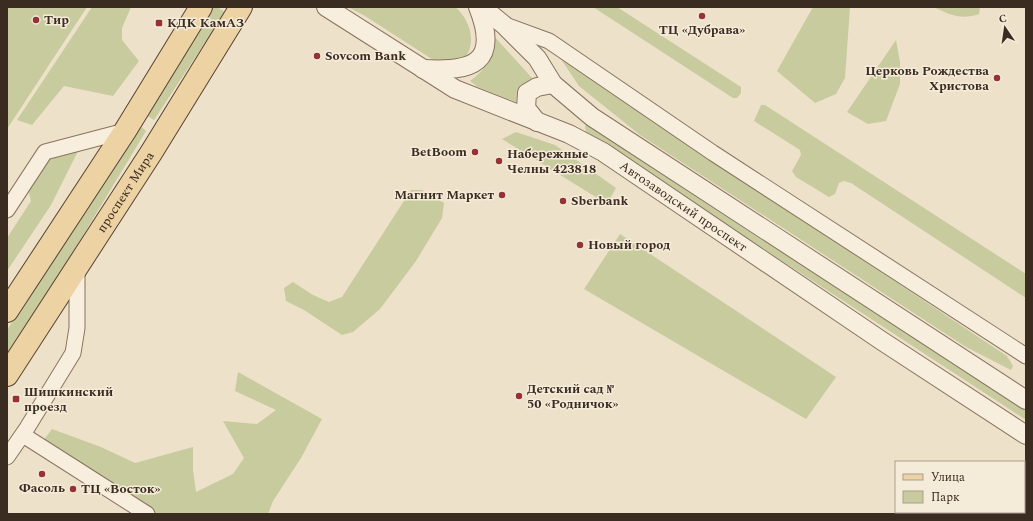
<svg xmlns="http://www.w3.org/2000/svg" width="1033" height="521" font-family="Spectral,serif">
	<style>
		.green { fill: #c8cb9d }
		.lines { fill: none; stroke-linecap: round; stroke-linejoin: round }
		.minor-casing { stroke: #89735f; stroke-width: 17 }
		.tertiary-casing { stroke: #89735f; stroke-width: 20 }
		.primary-casing { stroke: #574232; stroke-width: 24 }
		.minor { stroke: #f8eedd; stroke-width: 15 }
		.tertiary { stroke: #f8eedd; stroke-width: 18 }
		.primary { stroke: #edd3a4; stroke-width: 22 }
		.poi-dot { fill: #953137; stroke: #f5ebd9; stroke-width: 1.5 }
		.labels { text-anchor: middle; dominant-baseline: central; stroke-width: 3; stroke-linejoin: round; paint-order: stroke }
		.poi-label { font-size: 13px; font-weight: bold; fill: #3a2c21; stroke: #f5ebd9; text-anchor: start }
		.street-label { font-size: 13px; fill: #3a2c21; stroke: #f5ebd9 }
	</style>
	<rect width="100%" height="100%" fill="#ede1c9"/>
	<path class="green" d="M7 7H87L7 129Z
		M92 7H131L122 28V40L139 61 113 96 64 86 32 125 17 120Z
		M213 7H217L225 12 154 120 143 113Z
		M348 7H455C466 15 474 34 470 47 469 53 465 57 461 61L438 63 365 16Z
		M593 7H617L741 87V93L737 98H733Z
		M813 7H850L845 78 836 94 815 103 777 71Z
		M934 7H980L979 14C962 20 949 15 934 7Z
		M492 34 533 79 517 90 516 102 478 87 470 81C487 69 495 55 492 34Z
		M896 40 900 62V84L886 121 868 124 847 112Z
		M561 59 1007 356 1013 366 1011 370 966 347 640 135 579 86Z
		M761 105H765L1026 274V298L851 183 844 181 839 183 835 194 829 197 796 177 792 171 801 155 800 150 754 121Z
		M589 124 1026 411V420L586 133 585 126Z
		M140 126 146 131 53 285 7 356V330Z
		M516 132 555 145 616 188 607 204 502 139Z
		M78 151 51 205 7 271V238L31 201 27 185 45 160Z
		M411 190H422L444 203 442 218 416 261 380 309 353 332 342 335 304 310 286 301 284 288 293 282 313 295 329 302 342 297Z
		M620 234 836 377 806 419 584 289Z
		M238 372 322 419 301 458 273 501 268 514H156L123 492 37 449 52 429 101 447 135 463 193 447V470L196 492 233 474 244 458 223 421 257 424 276 410 235 391Z"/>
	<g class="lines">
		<g class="minor-casing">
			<path id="minor" d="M505 25 549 41 713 153 1026 356
				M7 210 45 152 125 131
				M23 435 147 514
				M7 457 27 428 73 353 77 328V268"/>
		</g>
		<g class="tertiary-casing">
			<g id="tertiary">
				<path id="s1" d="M326 7 455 89 569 134 603 152 882 341 1026 435"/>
				<path d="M482 7 504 25 537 58 553 84 592 117 1026 400"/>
				<path d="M423 69C473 72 500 63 478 7"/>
				<path d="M537 122 526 108 527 93 537 87 553 84"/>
			</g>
		</g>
		<g class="primary-casing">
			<g id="primary">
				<path d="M7 311 125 131 201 7"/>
				<path id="s2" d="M7 375 151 153 241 7"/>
			</g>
		</g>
		<use href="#minor" class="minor"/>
		<use href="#tertiary" class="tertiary"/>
		<use href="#primary" class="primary"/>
	</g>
	<g class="poi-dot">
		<circle cx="702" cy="16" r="4"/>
		<circle cx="36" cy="20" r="4"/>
		<rect x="155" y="19" width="8" height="8" rx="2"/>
		<circle cx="317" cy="56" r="4"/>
		<circle cx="997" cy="78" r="4"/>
		<circle cx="475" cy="152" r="4"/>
		<circle cx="499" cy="161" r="4"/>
		<circle cx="502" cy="195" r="4"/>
		<circle cx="563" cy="201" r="4"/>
		<circle cx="580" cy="245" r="4"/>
		<circle cx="519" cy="396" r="4"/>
		<rect x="12" y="395" width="8" height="8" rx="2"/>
		<circle cx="42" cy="474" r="4"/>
		<circle cx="73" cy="489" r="4"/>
	</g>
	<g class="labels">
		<g class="poi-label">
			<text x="44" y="20">Тир</text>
			<text x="167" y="23">КДК КамАЗ</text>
			<text x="702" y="30" text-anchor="middle">ТЦ «Дубрава»</text>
			<text x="325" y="56">Sovcom Bank</text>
			<text x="989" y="71" text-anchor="end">Церковь Рождества<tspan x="989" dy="15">Христова</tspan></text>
			<text x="467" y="152" text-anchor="end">BetBoom</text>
			<text x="507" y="154">Набережные<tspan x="507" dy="15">Челны 423818</tspan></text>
			<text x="494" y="195" text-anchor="end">Магнит Маркет</text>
			<text x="571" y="201">Sberbank</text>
			<text x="588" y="245">Новый город</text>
			<text x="527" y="389">Детский сад №<tspan x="527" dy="15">50 «Родничок»</tspan></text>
			<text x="24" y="392">Шишкинский<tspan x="24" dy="15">проезд</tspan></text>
			<text x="42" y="488" text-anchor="middle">Фасоль</text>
			<text x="81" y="489">ТЦ «Восток»</text>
		</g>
		<g class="street-label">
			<text stroke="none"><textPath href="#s2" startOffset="218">проспект Мира</textPath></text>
			<text stroke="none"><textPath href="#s1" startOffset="411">Автозаводский проспект</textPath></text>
		</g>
	</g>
	<rect width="1033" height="521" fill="none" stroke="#3a2c21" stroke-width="16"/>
	<rect x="895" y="461" width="130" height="52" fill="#f5ebd9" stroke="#aa9f8f"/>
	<rect x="903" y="474" width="20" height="6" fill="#edd3a4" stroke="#aa9f8f"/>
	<text x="931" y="481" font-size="12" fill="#3a2c21">Улица</text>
	<rect x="903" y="491" width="20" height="12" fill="#c8cb9d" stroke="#aa9f8f"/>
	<text x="931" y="501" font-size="12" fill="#3a2c21">Парк</text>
	<g transform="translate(1005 28) rotate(347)" stroke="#f5ebd9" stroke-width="3" paint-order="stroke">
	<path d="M0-3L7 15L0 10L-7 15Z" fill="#3a2c21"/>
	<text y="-6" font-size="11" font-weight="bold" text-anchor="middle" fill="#3a2c21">С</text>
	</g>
</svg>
